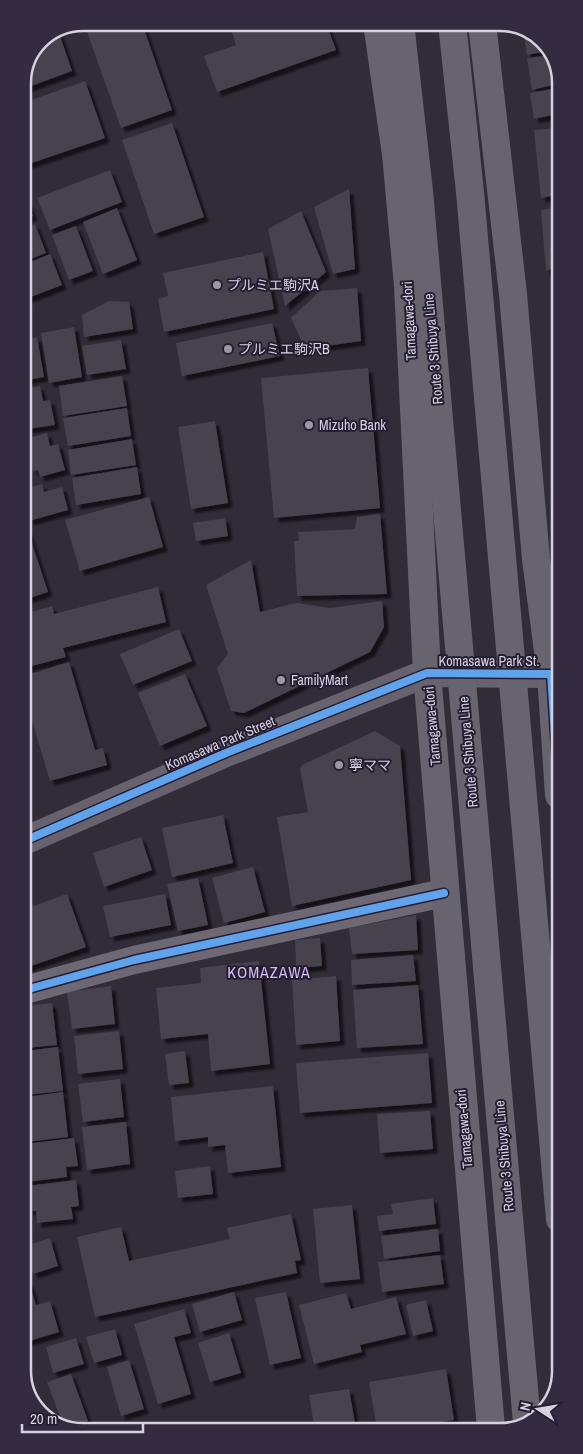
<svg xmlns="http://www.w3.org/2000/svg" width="583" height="1454" font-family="'Archivo Narrow','Noto Sans JP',sans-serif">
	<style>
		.building { fill: #47424d; filter: url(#shadow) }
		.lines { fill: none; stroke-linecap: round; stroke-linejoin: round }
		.street { stroke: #6d6874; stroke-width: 28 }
		.secondary { stroke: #67626e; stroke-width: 28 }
		.highway { stroke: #68646f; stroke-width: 28 }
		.highway-bridge { stroke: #68646f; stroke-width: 28 }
		.cycleway-casing { stroke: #261d32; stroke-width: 11 }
		.cycleway { stroke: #60a3ed; stroke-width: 8 }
		.poi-dot { fill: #9c97a5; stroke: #261d32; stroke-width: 2 }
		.labels { text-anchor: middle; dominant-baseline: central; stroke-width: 4; stroke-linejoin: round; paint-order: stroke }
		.poi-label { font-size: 14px; fill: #d6d1df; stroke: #261d32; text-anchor: start }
		.street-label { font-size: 14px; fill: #d6d1df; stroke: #261d32 }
		.quarter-label { font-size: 16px; letter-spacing: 1px; fill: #d3bef6; stroke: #261d32 }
		.rim { fill: none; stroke: #d6d1df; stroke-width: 2.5 }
	</style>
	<defs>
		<filter id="shadow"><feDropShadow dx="4.5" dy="4.5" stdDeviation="1" flood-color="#0009"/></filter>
	</defs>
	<rect width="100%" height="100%" fill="#312c38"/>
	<path class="building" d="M84 23H142L172 110 121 128Z
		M229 23H326L336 50 217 92 204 56 236 45Z
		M523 30 537 35 548 51 527 55Z
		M59 33 72 71 23 89V80L41 40Z
		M551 55 557 64V84L532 90 527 58Z
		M85 81 105 138 23 166V103Z
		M557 88V114L534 119 530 93Z
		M172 123 204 217 154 234 122 140Z
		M558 128V195L541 198 534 130Z
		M110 170 122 202 50 230 37 198Z
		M349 189 355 269 333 274 314 207Z
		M23 192 33 216 23 220Z
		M558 207V266L546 271 541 210Z
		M117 208 137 260 103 274 83 222Z
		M301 211 326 272 285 306 268 229Z
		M35 224 46 253 23 262V229Z
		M76 226 93 271 69 280 52 235Z
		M263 252 274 309 164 332 158 299 168 296 163 273Z
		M50 254 62 285 23 300V265Z
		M357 288 361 341 305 349 291 318 320 291Z
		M109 301 129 302 133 329 84 337 82 315Z
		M272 323 280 356 182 376 176 343Z
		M74 327 82 377 49 383 41 333Z
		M37 337 44 377 23 381V340Z
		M121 340 126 369 87 375 82 346Z
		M368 368 380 508 274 518 261 378Z
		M122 376 127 406 63 416 59 386Z
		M40 386 43 401 50 400 55 425 28 429 23 389Z
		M127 408 131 436 68 446 63 418Z
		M215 421 228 503 191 509 178 427Z
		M47 433 50 446 58 444 65 470 40 477 38 470 33 471 29 438Z
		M132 439 136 465 71 475 68 450Z
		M137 467 141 494 76 505 72 478Z
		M42 484 44 492 62 487 68 510 29 521 24 499V489Z
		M149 497 163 547 80 571 65 520Z
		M380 514 387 594 297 596 294 541H299L298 532 355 529 357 517Z
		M225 518 228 536 196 541 193 523Z
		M28 531 48 592 24 600V532Z
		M251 560 260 612 296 603 330 608 382 601 384 627 370 652 244 713 231 711 217 668 228 654 206 585Z
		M158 587 166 622 63 648 66 657 24 668V614L52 606 54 614Z
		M179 629 192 661 133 685 120 654Z
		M69 662 95 750 103 748 107 765 50 781 24 694V676Z
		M185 674 207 726 160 746 138 693Z
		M375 731 400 746 411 880 292 906 277 817 308 812 300 769 302 765Z
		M223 815 233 863 172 877 162 828Z
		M141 837 152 870 104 887 93 853Z
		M253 867 265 912 224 923 212 878Z
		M198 878 208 925 178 931 167 884Z
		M67 894 86 947 25 968V909Z
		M165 894 171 925 110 937 103 906Z
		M416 915 418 950 352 954 349 928Z
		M320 938 322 966 296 968 295 940Z
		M413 955 416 981 352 985 351 960Z
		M259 961 270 1064 211 1071 208 1034 161 1039 156 988 201 983 200 968Z
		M336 976 340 1041 296 1045 292 980Z
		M418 985 423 1044 357 1048 353 990Z
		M111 986 115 1024 72 1029 67 992Z
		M52 1003 57 1045 25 1048V1006Z
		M119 1031 123 1069 78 1074 74 1036Z
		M58 1047 63 1091 25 1095V1051Z
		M185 1051 189 1083 169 1085 165 1054Z
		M428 1053 432 1103 300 1113 296 1063Z
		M120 1079 124 1117 83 1122 78 1084Z
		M273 1086 281 1167 228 1173 225 1145 208 1147V1137L175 1141 171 1097Z
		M63 1092 68 1137 26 1142 25 1097Z
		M430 1111 433 1149 380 1153 377 1114Z
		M126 1122 130 1164 87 1170 82 1127Z
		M74 1138 78 1166 66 1167 67 1177 27 1182 25 1144Z
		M210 1166 213 1194 178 1198 175 1171Z
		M76 1180 79 1206 71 1207 73 1219 37 1223 36 1211H29L27 1186Z
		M433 1198 436 1224 379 1231 377 1216 393 1214 391 1204Z
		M352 1205 360 1279 320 1283 313 1209Z
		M291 1214 301 1260 295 1261 297 1273 95 1317 77 1237 121 1227 129 1261 230 1239 227 1228Z
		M438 1229 440 1251 384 1259 381 1236Z
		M50 1238 58 1266 33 1274 25 1246Z
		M440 1255 444 1284 382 1292 378 1262Z
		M29 1282 36 1305 50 1301 59 1332 26 1342 25 1283Z
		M234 1292 242 1320 200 1332 192 1304Z
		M286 1292 301 1358 270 1365 255 1298Z
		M346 1293 351 1309 396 1297 406 1334 360 1345 362 1352 314 1364 299 1305Z
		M426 1300 433 1331 413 1336 406 1305Z
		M184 1309 191 1333 174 1337 191 1394 158 1404 134 1324Z
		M115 1329 122 1355 94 1363 86 1337Z
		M229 1333 241 1373 210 1382 198 1343Z
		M76 1338 84 1364 53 1373 46 1347Z
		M129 1360 144 1409 121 1416 107 1367Z
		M446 1369 454 1420 400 1429H377L369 1382Z
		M71 1374 88 1421 70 1428 63 1425 47 1382Z
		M28 1386 32 1399 26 1390Z
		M349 1389 356 1429 315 1430 309 1395Z"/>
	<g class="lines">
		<path class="street" d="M25 990 134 960 444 893"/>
		<path class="secondary" d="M24 841 226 753 427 673 551 674 559 676"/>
		<path class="highway" d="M377 23 396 154 408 286 427 673 491 1429
			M482 23 513 294 536 559 551 674 559 795"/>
		<path class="highway-bridge" d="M400 23 419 191 527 1423
			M452 23 470 192 560 1219"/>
		<g class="cycleway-casing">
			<path id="cycleway" d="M551 674 559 795
				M24 841 226 753 427 673 551 674 559 676
				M25 990 134 960 444 893"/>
		</g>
		<use href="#cycleway" class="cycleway"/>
	</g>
	<g class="poi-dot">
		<circle cx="217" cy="285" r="5"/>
		<circle cx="228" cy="349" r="5"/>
		<circle cx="309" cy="425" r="5"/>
		<circle cx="281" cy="680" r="5"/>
		<circle cx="339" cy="765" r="5"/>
	</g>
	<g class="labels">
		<g class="poi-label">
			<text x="227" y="285">プルミエ駒沢A</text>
			<text x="238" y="349">プルミエ駒沢B</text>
			<text x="319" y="425">Mizuho Bank</text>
			<text x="291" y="680">FamilyMart</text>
			<text x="349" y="765">寧ママ</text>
		</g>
		<g class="street-label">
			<text transform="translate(409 321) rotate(-93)">Tamagawa-dori</text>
			<text transform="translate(433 349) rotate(-95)">Route 3 Shibuya Line</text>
			<text x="489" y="661">Komasawa Park St.</text>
			<text transform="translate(432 726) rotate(-95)">Tamagawa-dori</text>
			<text transform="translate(220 743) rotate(-23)">Komasawa Park Street</text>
			<text transform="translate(468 752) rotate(-95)">Route 3 Shibuya Line</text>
			<text transform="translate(464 1129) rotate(-95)">Tamagawa-dori</text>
			<text transform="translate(504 1156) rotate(-95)">Route 3 Shibuya Line</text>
		</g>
		<g class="quarter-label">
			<text x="269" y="972">KOMAZAWA</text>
		</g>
	</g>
	<path d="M0 0H583V1454H0ZM83 31H500A52 52 0 0 1 552 83V1371A52 52 0 0 1 500 1423H83A52 52 0 0 1 31 1371V83A52 52 0 0 1 83 31Z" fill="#342b40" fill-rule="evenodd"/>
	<path class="rim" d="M83 31H500A52 52 0 0 1 552 83V1371A52 52 0 0 1 500 1423H83A52 52 0 0 1 31 1371V83A52 52 0 0 1 83 31Z"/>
	<g transform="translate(538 1409) rotate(282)" stroke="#261d32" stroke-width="4" paint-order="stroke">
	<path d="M0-4L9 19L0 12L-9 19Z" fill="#d6d1df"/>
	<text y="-8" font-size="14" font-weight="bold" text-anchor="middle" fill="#d6d1df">N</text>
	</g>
	<path d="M22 1424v8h121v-8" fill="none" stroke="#d6d1df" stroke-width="2.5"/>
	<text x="30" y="1424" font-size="15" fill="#d6d1df" stroke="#261d32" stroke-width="4" paint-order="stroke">20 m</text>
</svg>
